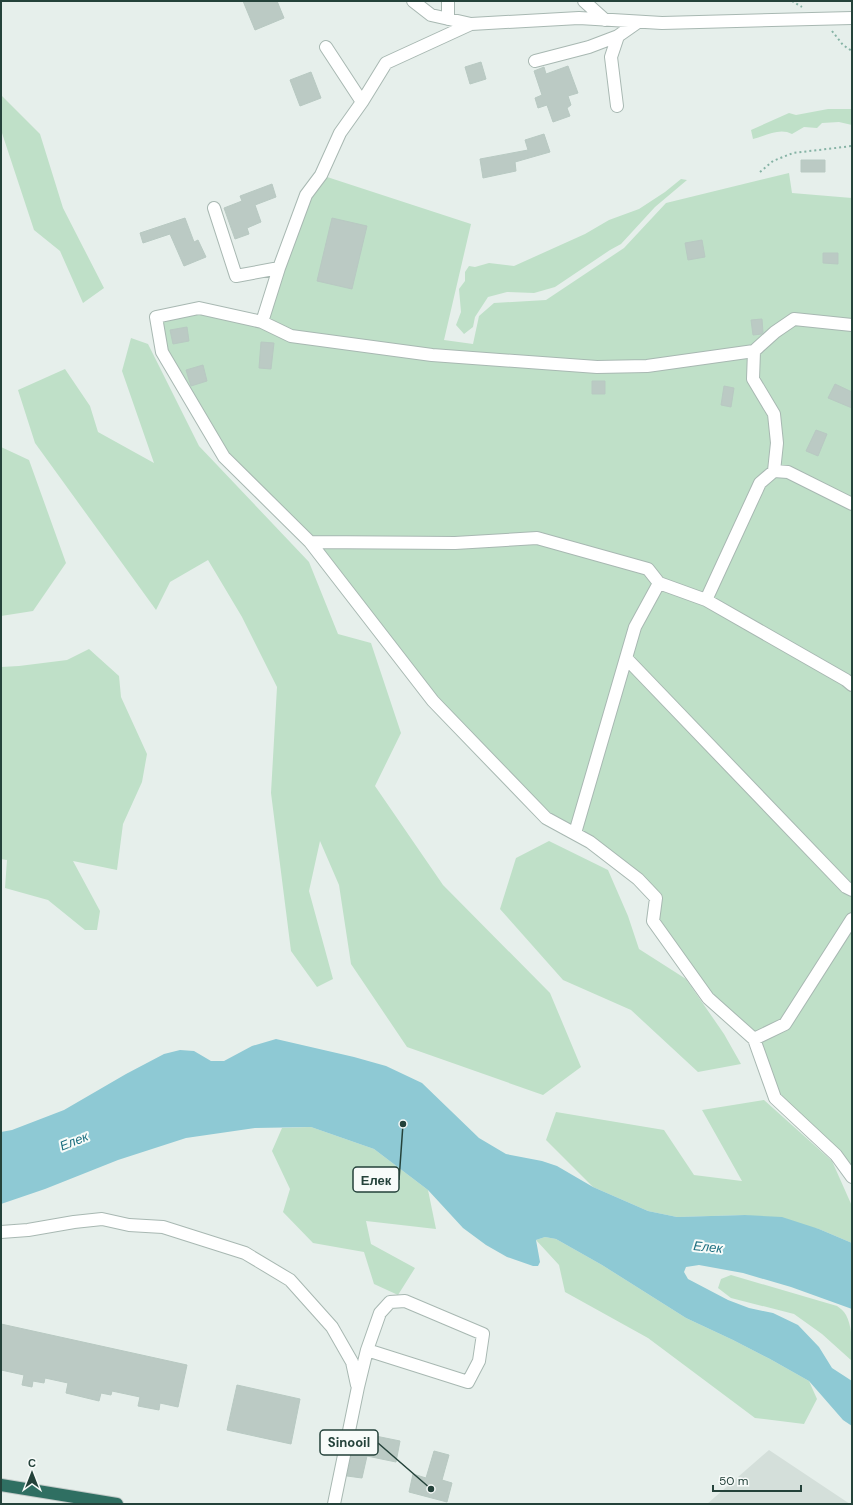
<svg xmlns="http://www.w3.org/2000/svg" width="853" height="1505" font-family="'DM Sans',sans-serif">
	<style>
		.built { fill: #d4dfda }
		.green { fill: #bfe0c8 }
		.water { fill: #8ec9d4 }
		.building { fill: #bbcac4; stroke: #b8c9c2 }
		.lines { fill: none; stroke-linecap: round; stroke-linejoin: round }
		.minor-casing { stroke: #a8b8b2; stroke-width: 14 }
		.highway-casing { stroke: #c2cac8; stroke-width: 14 }
		.path { stroke: #86b3a5; stroke-width: 2; stroke-dasharray: 2 3; stroke-linecap: butt }
		.minor { stroke: #fff; stroke-width: 12 }
		.highway { stroke: #2f6f62; stroke-width: 12 }
		.labels { text-anchor: middle; dominant-baseline: central; stroke-width: 4; stroke-linejoin: round; paint-order: stroke }
		.water-label { font-size: 13px; font-style: italic; fill: #1c6f80; stroke: #f7fbf9 }
		.leader { fill: none; stroke: #24423a; stroke-width: 1.5 }
		.callout-dot { fill: #24423a; stroke: #f7fbf9; stroke-width: 1.5 }
		.callout { fill: #f7fbf9; stroke: #24423a; stroke-width: 1.5 }
		.callout-label { font-size: 13px; text-anchor: middle; font-weight: bold; fill: #24423a }
	</style>
	<rect width="100%" height="100%" fill="#e6efeb"/>
	<path class="built" d="M769 1450 850 1504H707Z"/>
	<path class="green" d="M1 95 40 134 63 208 104 288 83 303 60 251 34 230 1 130Z
		M828 109H852V125L839 122 822 123 817 128 804 127 792 134C780 127 765 136 753 139L751 130 789 113 796 115Z
		M789 173 792 193 852 198V1177L775 1098 754 1039 708 998 653 921 656 898 638 879 546 818 461 730 310 542 224 457 162 352 156 317 199 308 262 322 279 268 321 175 471 224 444 340 473 344 479 316 494 303 546 300 624 248 666 203Z
		M681 179 687 180 655 207 621 244 610 250 555 287 534 293 507 292 488 297 475 317 473 327 464 334 456 325 461 312 459 289 465 281V272L469 266 475 267 489 263 514 266 585 234 609 220 639 209 665 192Z
		M131 338 148 344 199 446 309 562 338 634 371 643 401 733 375 786 443 885 550 993 581 1067 543 1095 407 1047 351 964 339 885 320 841 309 891 333 979 317 987 291 951 271 793 277 687 242 617 208 560 170 582 156 610 35 443 18 390 65 369 90 406 98 432 154 463 122 371Z
		M1 447 29 460 66 563 33 611 1 616Z
		M89 649 119 676 121 697 147 754 142 782 123 824 117 870 73 861 100 911 97 930H85L48 900 5 888 7 860 1 859V667L19 666 67 660Z
		M549 841 608 870 628 916 639 949 686 979 724 1034 741 1064 698 1072 631 1010 563 980 500 909 516 858Z
		M764 1100 832 1161 852 1206V1243L819 1229 745 1215 677 1217 648 1211 593 1187 546 1140 556 1112 664 1130 694 1175 742 1181 702 1110Z
		M311 1127 374 1149 428 1190 436 1229 366 1221 371 1244 415 1268 398 1295 374 1284 364 1252 313 1243 283 1212 290 1189 272 1151 282 1128Z
		M545 1237 556 1239 602 1265 686 1318 733 1340 770 1359 809 1381 817 1399 804 1424 755 1418 648 1338 565 1292 559 1265 536 1240Z
		M731 1275 837 1306C840 1308 844 1311 846 1315 853 1328 852 1347 852 1361L822 1334 794 1314 731 1298 718 1288 721 1279Z"/>
	<path class="water" d="M276 1039 354 1057 386 1066 422 1083 479 1138 506 1154 542 1161 557 1166 593 1187 648 1211 677 1217 745 1215 782 1217 819 1229 852 1243V1309L791 1287 743 1273 699 1265 686 1267 684 1272 688 1279 728 1300 749 1308 773 1313 798 1325 819 1347 832 1368 852 1381V1426L843 1420 809 1381 770 1359 733 1340 686 1318 602 1265 556 1239 545 1237 536 1240 540 1262 538 1266H533L507 1257 486 1245 463 1228 428 1190 374 1149 311 1127 255 1128 186 1138 118 1160 45 1189 1 1204V1132L12 1130 64 1110 126 1074 164 1054 180 1050 194 1051 211 1061H224L252 1046Z"/>
	<path class="building" d="M243 1H277L284 18 255 30Z
		M481 62 486 79 470 84 465 67Z
		M568 66 578 93 568 96 571 105 567 108 570 116 553 122 547 105 538 108 535 98 542 95 534 71 544 67 546 74Z
		M311 72 321 98 300 106 290 80Z
		M544 134 550 152 515 162 516 171 483 178 480 159 528 150 525 140Z
		M801 160H825V172H801Z
		M272 184 276 197 255 205 261 222 247 228 249 234 235 239 224 208 242 201 240 196Z
		M185 218 194 242 198 240 206 257 184 266 170 234 143 243 140 233Z
		M332 218 367 226 352 289 317 281Z
		M702 240 705 257 688 260 685 243Z
		M823 253H838V264L823 263Z
		M762 319 763 332 762 334 753 335 751 320Z
		M187 327 189 341 173 344 170 330Z
		M261 342 274 343 271 369 259 368Z
		M203 365 207 381 191 386 186 370Z
		M592 381H605V394H592Z
		M835 384 852 392V408L828 398Z
		M724 386 734 388 731 407 721 405Z
		M816 430 827 434 818 456 806 451Z
		M1 1324 187 1365 178 1407 160 1403 159 1410 138 1406 140 1397 112 1391 111 1395 101 1393 99 1401 66 1393 68 1383 45 1378 44 1383 33 1381 32 1387 22 1385 24 1375 1 1370Z
		M237 1385 300 1399 291 1444 227 1430Z
		M356 1432 400 1441 396 1462 367 1456 362 1478 347 1476Z
		M434 1451 449 1455 442 1480 452 1483 447 1502 409 1492 413 1474 426 1478Z"/>
	<g class="lines">
		<g class="minor-casing">
			<path id="minor" d="M413 1 431 15 471 24
				M448 1V19
				M584 1 605 20
				M852 18 662 23 579 18 471 24 386 63 362 102 340 133 321 175 306 195 279 268 262 322 199 308 156 317 162 352 224 457 310 542 433 701 546 818 590 842 638 879 656 898 653 921 708 998 754 1039 775 1098 836 1155 852 1177
				M326 47 362 102
				M535 61 589 47 618 36 638 22
				M617 106 611 57 618 36
				M214 208 236 276 279 268
				M262 322 291 336 432 355 597 367 647 366 754 351 775 332 794 319 852 325
				M754 351 753 379 774 414 777 443 774 471
				M310 542 455 543 537 538 648 569 659 583 706 600 846 680 852 685
				M706 600 760 483 774 471 788 472 852 504
				M627 659 846 887 852 890
				M575 833 635 627 659 583
				M754 1039 785 1024 852 919
				M1 1232 28 1230 74 1222 102 1219 129 1225 163 1227 245 1253 290 1280 332 1327 352 1362 357 1385
				M334 1504 358 1387 367 1350 380 1313 390 1302 405 1301 483 1334 479 1361 468 1382 367 1350"/>
		</g>
		<g class="highway-casing">
			<path id="highway" d="M1 1485 117 1504"/>
		</g>
		<path class="path" d="M792 1 802 7
			M832 31 843 45 852 51
			M760 172 773 161 793 153 852 146"/>
		<use href="#minor" class="minor"/>
		<use href="#highway" class="highway"/>
	</g>
	<g class="labels">
		<g class="water-label">
			<text transform="translate(74 1141) rotate(-22)">Елек</text>
			<text transform="translate(708 1247) rotate(6)">Елек</text>
		</g>
	</g>
	<path class="leader" d="M403 1124L399 1180M431 1489L378 1443"/>
	<g class="callout-dot">
		<circle cx="403" cy="1124" r="4"/>
		<circle cx="431" cy="1489" r="4"/>
	</g>
	<g class="callout">
		<rect x="353" y="1167" width="46" height="25" rx="4"/>
		<rect x="320" y="1430" width="58" height="25" rx="4"/>
	</g>
	<g class="callout-label">
		<text x="376" y="1185">Елек</text>
		<text x="349" y="1447">Sinooil</text>
	</g>
	<rect width="853" height="1505" fill="none" stroke="#24423a" stroke-width="4"/>
	<g transform="translate(32 1473)" stroke="#f7fbf9" stroke-width="3" paint-order="stroke">
	<path d="M0-3L7 15L0 10L-7 15Z" fill="#24423a"/>
	<text y="-6" font-size="11" font-weight="bold" text-anchor="middle" fill="#24423a">С</text>
	</g>
	<path d="M713 1485v6h88v-6" fill="none" stroke="#24423a" stroke-width="2"/>
	<text x="719" y="1485" font-size="12" fill="#24423a" stroke="#f7fbf9" stroke-width="3" paint-order="stroke">50 m</text>
</svg>
